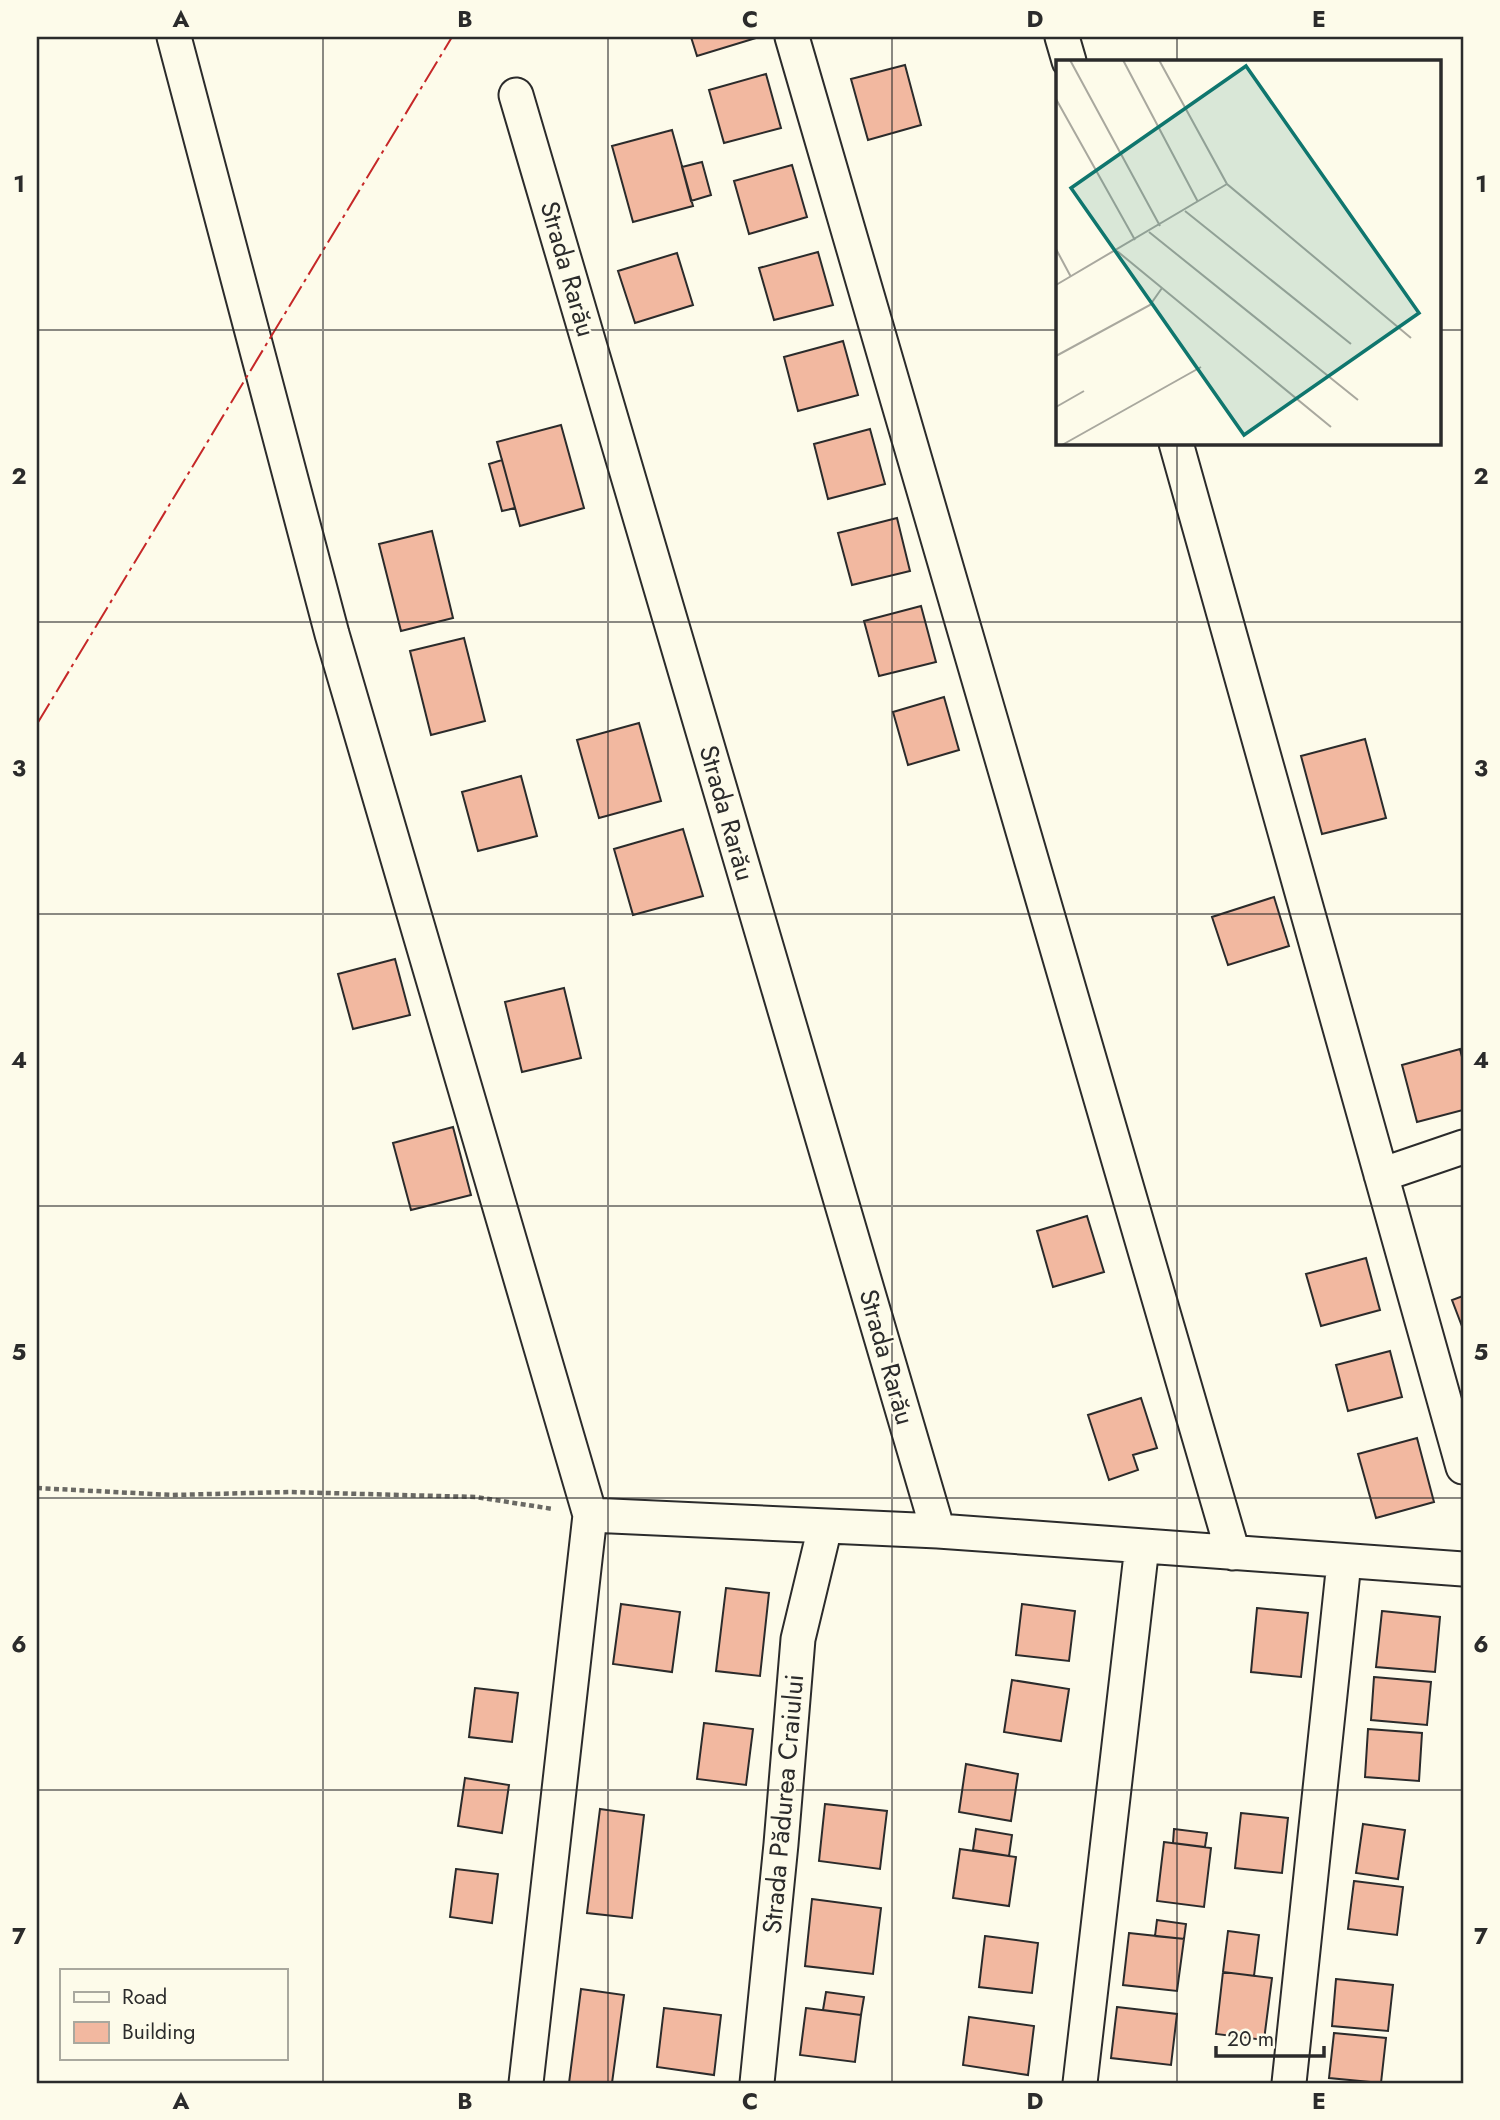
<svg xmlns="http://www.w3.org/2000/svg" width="1500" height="2120" font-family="Jost,sans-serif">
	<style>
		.building { fill: #f2b8a0; stroke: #2b2b2b; stroke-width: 2 }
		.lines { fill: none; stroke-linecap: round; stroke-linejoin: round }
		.minor-casing { stroke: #2b2b2b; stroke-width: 37 }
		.path { stroke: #6a6964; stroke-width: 4.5; stroke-dasharray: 5 3.5; stroke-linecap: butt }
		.minor { stroke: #fdfbea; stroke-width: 33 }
		.power { stroke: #c62828; stroke-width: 2; stroke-dasharray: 24 5 3.5 5; stroke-linecap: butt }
		.grid { fill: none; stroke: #2b2b2b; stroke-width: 2; stroke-opacity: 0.55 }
		.labels { text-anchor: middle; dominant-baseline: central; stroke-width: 5; stroke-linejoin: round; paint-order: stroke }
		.street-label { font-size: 26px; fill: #2b2b2b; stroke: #fdfbea }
		.inset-road { fill: none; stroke: #a9a89e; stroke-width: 2 }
		.view { fill: #0f766e; fill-opacity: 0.15; stroke: #0f766e; stroke-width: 3.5 }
		.inset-edge { fill: none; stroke: #2b2b2b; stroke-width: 3.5 }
		.neatline { fill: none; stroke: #2b2b2b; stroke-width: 2.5 }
		.grid-label { font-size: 23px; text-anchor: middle; font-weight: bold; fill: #2b2b2b }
	</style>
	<rect width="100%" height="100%" fill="#fdfbea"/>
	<path class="building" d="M691 37H755L756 38 697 56Z
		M905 65 921 125 868 140 851 79Z
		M766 74 781 128 724 143 709 90Z
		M672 130 693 206 633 222 612 146Z
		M702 162 711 195 691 201 682 167Z
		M792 165 807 217 749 234 734 181Z
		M818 252 833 305 774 320 759 268Z
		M677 253 693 305 635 323 618 271Z
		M843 341 858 395 798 411 784 357Z
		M561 425 584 508 520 526 497 442Z
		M870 429 885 484 828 499 814 444Z
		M502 460 515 508 502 511 489 464Z
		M897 518 910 571 852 585 838 533Z
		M432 531 453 618 401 631 379 544Z
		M921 606 936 662 879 676 864 621Z
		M464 638 485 721 431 735 410 651Z
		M944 697 959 750 908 765 893 712Z
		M639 723 661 801 599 818 577 740Z
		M1365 739 1386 818 1322 834 1301 756Z
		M521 776 537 836 478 851 462 792Z
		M683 829 703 896 633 915 614 849Z
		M1274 897 1289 946 1228 965 1212 917Z
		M395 959 410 1015 353 1029 338 974Z
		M564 988 581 1058 522 1072 505 1002Z
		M1460 1049 1463 1061V1110L1417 1122 1402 1065Z
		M453 1127 471 1195 411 1210 393 1143Z
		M1087 1216 1104 1272 1053 1287 1037 1231Z
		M1366 1258 1380 1310 1321 1326 1306 1274Z
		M1463 1296V1329L1452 1300Z
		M1390 1351 1402 1397 1348 1411 1336 1365Z
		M1141 1398 1157 1448 1133 1455 1138 1470 1109 1480 1088 1415Z
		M1417 1438 1434 1502 1376 1518 1358 1454Z
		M726 1588 769 1593 760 1676 716 1671Z
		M621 1604 680 1612 672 1672 613 1664Z
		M1022 1604 1075 1611 1069 1661 1016 1655Z
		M1257 1608 1308 1613 1301 1677 1251 1672Z
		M1382 1611 1440 1617 1435 1672 1376 1667Z
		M1374 1677 1431 1682 1427 1725 1371 1720Z
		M1012 1680 1069 1689 1061 1741 1004 1732Z
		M475 1688 518 1693 512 1742 469 1737Z
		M704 1723 753 1729 746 1785 697 1779Z
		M1368 1729 1422 1733 1419 1781 1365 1777Z
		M966 1764 1018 1774 1011 1821 959 1812Z
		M465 1778 509 1785 502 1833 458 1826Z
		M825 1804 887 1811 880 1869 819 1861Z
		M600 1809 644 1815 632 1918 587 1913Z
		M1241 1813 1288 1818 1282 1873 1235 1868Z
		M1363 1824 1405 1830 1398 1879 1356 1873Z
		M976 1829 1012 1835 1009 1856 973 1850Z
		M1174 1829 1207 1833 1205 1847 1173 1843Z
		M1164 1842 1211 1848 1204 1907 1157 1901Z
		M960 1849 1016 1857 1009 1906 953 1898Z
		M456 1869 498 1874 492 1923 450 1917Z
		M1354 1881 1403 1887 1397 1935 1348 1929Z
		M812 1899 881 1908 873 1974 805 1966Z
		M1157 1920 1186 1924 1184 1939 1155 1936Z
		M1228 1931 1259 1935 1254 1976 1223 1972Z
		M1129 1933 1184 1939 1177 1991 1123 1985Z
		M985 1936 1038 1943 1032 1993 979 1987Z
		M1223 1972 1272 1978 1264 2040 1216 2034Z
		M1336 1979 1393 1985 1388 2031 1332 2026Z
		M581 1989 624 1995 612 2083H569Z
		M826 1992 864 1997 861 2015 823 2010Z
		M1117 2007 1177 2014 1171 2065 1111 2058Z
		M664 2008 721 2015 714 2075 657 2067Z
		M806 2008 861 2015 855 2062 800 2055Z
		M969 2017 1034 2026 1028 2075 963 2065Z
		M1334 2033 1386 2038 1381 2083 1329 2078Z"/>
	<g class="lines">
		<g class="minor-casing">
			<path id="minor" d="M174 37 332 634 590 1515 526 2083
				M792 37 1233 1553
				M1062 37 1069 61
				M516 95 938 1531
				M1176 443 1463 1467
				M1381 1175 1463 1147
				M590 1515 938 1531 1463 1569
				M757 2083 781 1844 798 1639 825 1527
				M1080 2083 1142 1546
				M1289 2083 1344 1562"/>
		</g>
		<path class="path" d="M37 1488 172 1495 289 1492 476 1497 553 1509"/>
		<use href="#minor" class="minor"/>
		<path class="power" d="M37 724 452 37"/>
	</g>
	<path class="grid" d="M323 37V2083M608 37V2083M892 37V2083M1177 37V61M37 330H1057M1439 330H1463M1177 443V2083M37 622H1463M37 914H1463M37 1206H1463M37 1498H1463M37 1790H1463"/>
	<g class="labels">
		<g class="street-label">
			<text transform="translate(568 269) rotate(74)">Strada Rarău</text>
			<text transform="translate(727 813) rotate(74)">Strada Rarău</text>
			<text transform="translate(887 1357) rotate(74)">Strada Rarău</text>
			<text transform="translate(783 1804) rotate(-85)">Strada Pădurea Craiului</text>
		</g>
	</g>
	<g transform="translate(1056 60)">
		<rect width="385" height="385" fill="#fdfbea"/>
		<path class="inset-road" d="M14 0 104 166M67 0 142 142M103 0 171 124 355 278M0 39 79 180M129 151 295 284M93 172 302 340M0 189 15 217M61 191 275 367M0 225 171 124M0 296 94 245 106 228M0 347 28 331M6 385 145 307"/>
		<path class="view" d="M190 6 363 253 188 375 15 128Z"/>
		<rect width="385" height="385" class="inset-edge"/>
	</g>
	<rect width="1500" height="2120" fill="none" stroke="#fdfbea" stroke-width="77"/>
	<rect x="60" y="1969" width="228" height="91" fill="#fdfbea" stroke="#a9a89e" stroke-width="2"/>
	<rect x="74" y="1992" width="35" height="10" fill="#fdfbea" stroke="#a9a89e" stroke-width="2"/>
	<text x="122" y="2004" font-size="21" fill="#2b2b2b">Road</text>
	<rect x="74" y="2022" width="35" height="21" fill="#f2b8a0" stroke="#a9a89e" stroke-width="2"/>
	<text x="122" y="2039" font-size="21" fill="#2b2b2b">Building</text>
	<path d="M1216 2046v10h108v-10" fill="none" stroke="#2b2b2b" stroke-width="3.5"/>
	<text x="1227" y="2046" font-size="21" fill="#2b2b2b" stroke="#fdfbea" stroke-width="5" paint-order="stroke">20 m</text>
	<rect x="38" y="38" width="1424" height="2044" class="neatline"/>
	<g class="grid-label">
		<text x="181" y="27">A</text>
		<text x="465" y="27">B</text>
		<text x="750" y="27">C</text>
		<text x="1035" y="27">D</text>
		<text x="1319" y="27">E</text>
		<text x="19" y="192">1</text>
		<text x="1481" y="192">1</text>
		<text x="19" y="484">2</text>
		<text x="1481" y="484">2</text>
		<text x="19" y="776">3</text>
		<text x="1481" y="776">3</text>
		<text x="19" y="1068">4</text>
		<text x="1481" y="1068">4</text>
		<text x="19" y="1360">5</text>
		<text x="1481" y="1360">5</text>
		<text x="19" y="1652">6</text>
		<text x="1481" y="1652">6</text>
		<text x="19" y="1944">7</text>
		<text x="1481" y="1944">7</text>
		<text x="181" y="2109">A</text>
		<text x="465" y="2109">B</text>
		<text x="750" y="2109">C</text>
		<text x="1035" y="2109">D</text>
		<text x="1319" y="2109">E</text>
	</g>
</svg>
